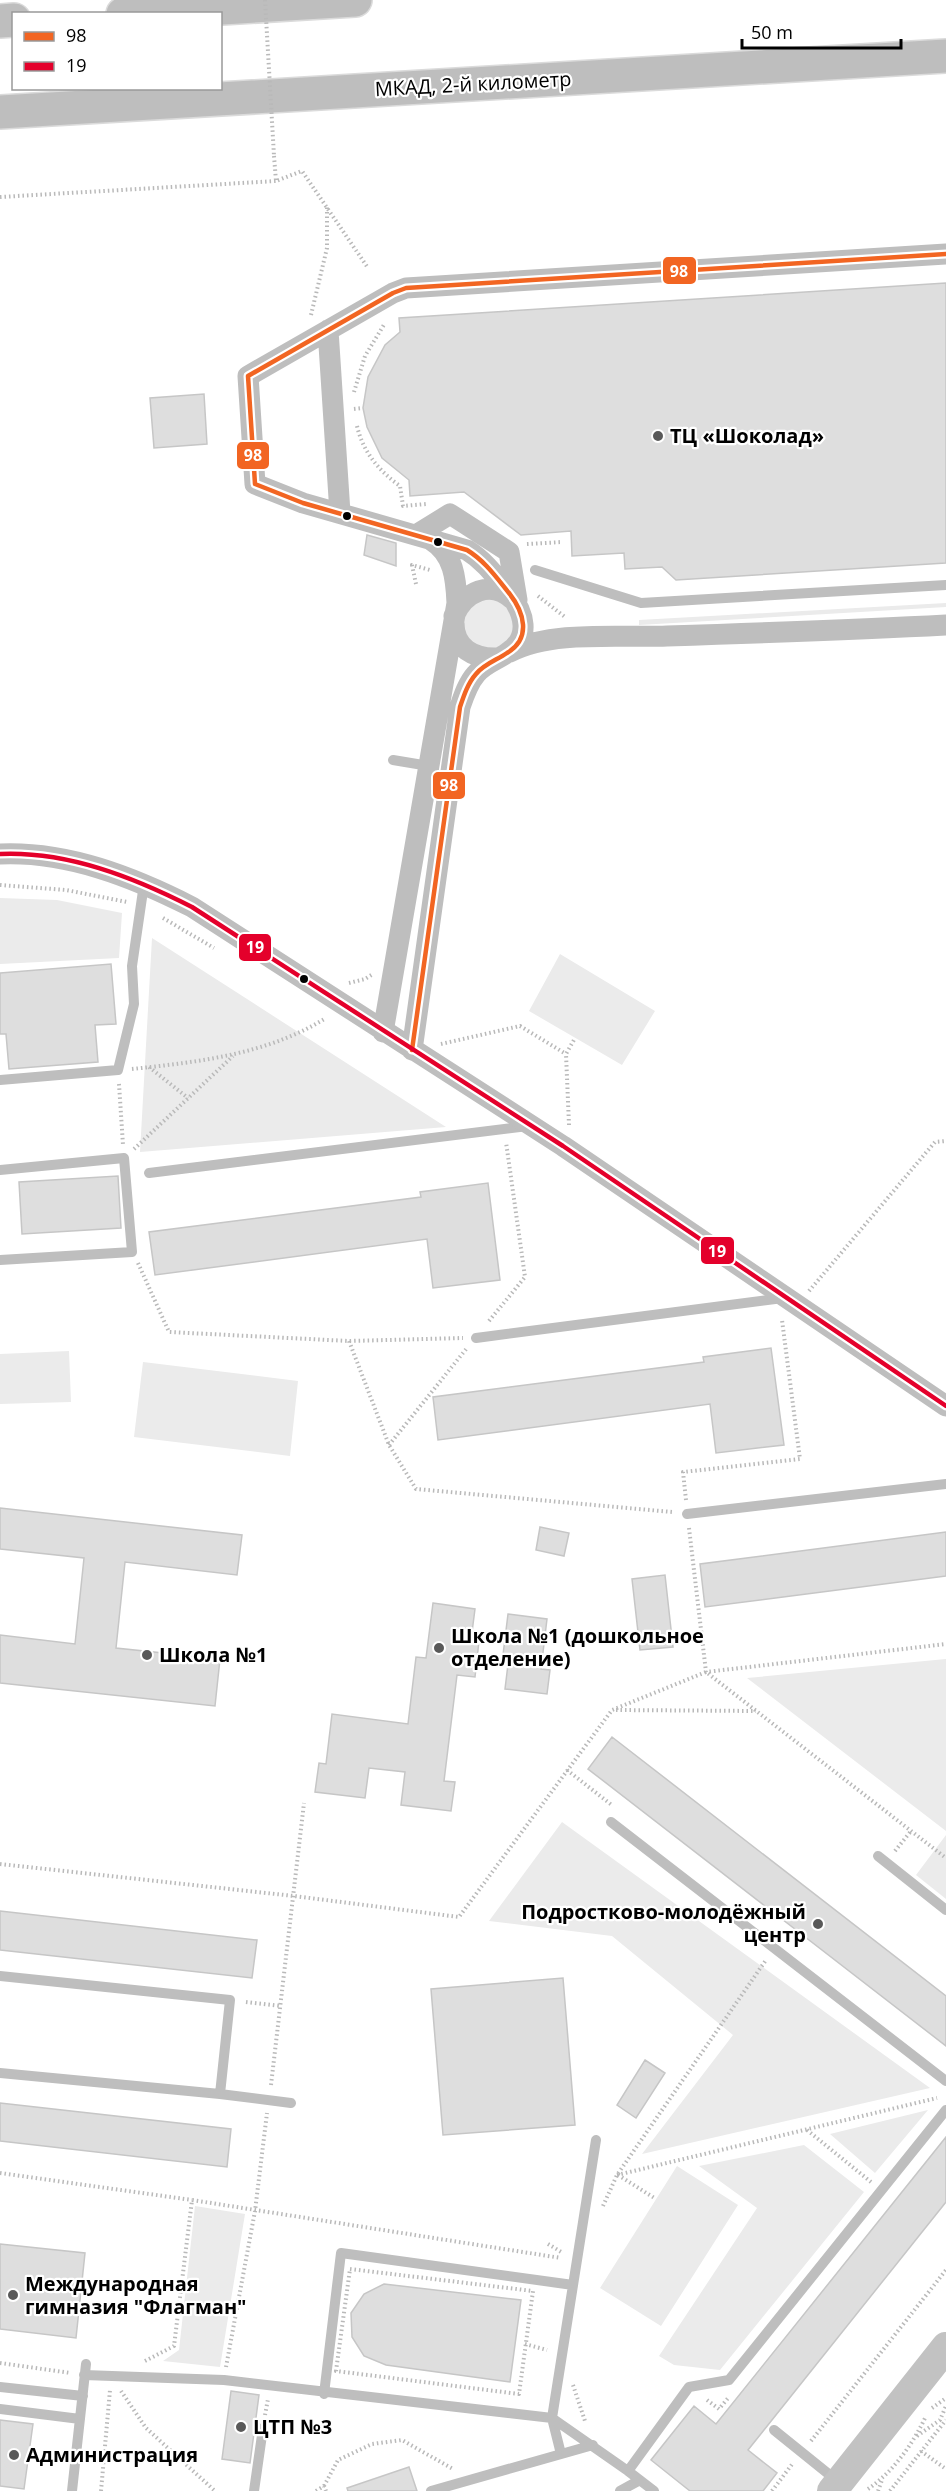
<svg xmlns="http://www.w3.org/2000/svg" width="946" height="2491" font-family="'Open Sans',sans-serif">
	<rect width="100%" height="100%" fill="#fff"/>
	<!-- green -->
	<path fill="#ebebeb" d="M464 624a25 25 0 1 1 50 0a25 25 0 1 1-50 0Z
		M946,603V607L639,625V620Z
		M0,898L57,900L122,913L119,958L0,964Z
		M152,938L446,1127L140,1152Z
		M560,954L655,1011L622,1065L529,1011Z
		M69,1351L71,1402L0,1404V1354Z
		M143,1362L298,1381L290,1456L134,1437Z
		M946,1659V1831L747,1678Z
		M562,1822L930,2088L642,2154L733,2035L612,1936L489,1921Z
		M946,1835V1899L916,1875Z
		M928,2110L875,2173L830,2134Z
		M804,2145L864,2192L720,2370L674,2365L659,2356L757,2208L699,2166Z
		M677,2166L738,2205L661,2326L600,2288Z
		M195,2206L245,2214L220,2367L163,2361L179,2350Z"/>
	<!-- building -->
	<path fill="#dedede" stroke="#c6c6c6" stroke-width="1.5" d="M946,283V563L676,580L662,567L625,569L624,553L572,556L571,531L521,535L464,492L410,496L409,480L382,458L367,427L363,408L368,377L385,345L400,332L399,318Z
		M204,394L207,444L154,448L150,398Z
		M367,535L396,543V566L364,555Z
		M111,964L116,1024L95,1025L98,1062L9,1069L6,1034H0V973Z
		M118,1176L121,1228L22,1234L19,1182Z
		M488,1183L500,1280L433,1288L427,1239L155,1275L149,1232L421,1197L420,1192Z
		M771,1348L784,1445L716,1453L710,1404L438,1440L433,1397L704,1362L703,1357Z
		M0,1508L242,1535L237,1575L125,1562L116,1648L220,1659L215,1706L0,1683V1635L75,1644L84,1558L0,1549Z
		M540,1527L569,1533L564,1556L536,1550Z
		M946,1532V1576L705,1607L700,1564Z
		M665,1575L673,1647L640,1650L632,1579Z
		M433,1603L475,1609L471,1640L479,1641L475,1677L457,1675L444,1781L455,1782L451,1811L401,1805L405,1772L369,1768L365,1798L315,1792L319,1763L326,1764L332,1714L408,1724L416,1657L426,1658Z
		M508,1614L547,1619L541,1669L550,1670L547,1694L505,1689L509,1656L503,1655Z
		M612,1737L946,1996V2046L588,1769Z
		M0,1911L257,1940L252,1978L0,1950Z
		M563,1978L575,2125L443,2135L431,1989Z
		M645,2060L665,2073L636,2118L617,2105Z
		M0,2103L231,2129L227,2167L0,2141Z
		M946,2137V2202L748,2450L777,2473L763,2491H690L651,2460L694,2406L716,2424Z
		M0,2244L85,2253L76,2338L0,2329Z
		M384,2284L521,2300L510,2382L386,2365L364,2356L352,2337L351,2313L364,2294Z
		M231,2391L259,2395L250,2463L222,2459Z
		M0,2420L33,2424L24,2489L0,2486Z
		M409,2467L417,2491H348L347,2488Z"/>
	<g fill="none" stroke-linecap="round" stroke-linejoin="round">
		<!-- highway casing -->
		<g stroke="#dbdbdb" stroke-width="36">
			<path id="highway" d="M123,14L355,0
				M0,21L14,20
				M0,112L946,56"/>
		</g>
		<!-- path -->
		<path stroke="#b9b9b9" stroke-width="4" stroke-dasharray="1.5 3" stroke-linecap="butt" d="M274,156L276,181L302,171L368,268
			M0,197L276,181
			M311,315L327,248V207
			M354,392L365,356L385,323
			M354,409L363,408
			M357,426C363,452 379,471 400,486L403,506L426,504
			M527,544L562,542
			M416,584L412,565L430,570
			M538,596L565,617
			M0,885L66,890L127,902
			M163,918L214,948
			M349,983L365,979L373,974
			M441,1044L520,1026L566,1054
			M149,1067L188,1098
			M132,1069C199,1062 268,1054 326,1018
			M119,1084L123,1145
			M569,1125L566,1054L575,1038
			M134,1149L233,1056
			M138,1263L169,1332L349,1341L463,1338
			M809,1291L935,1142L946,1141
			M489,1321L525,1277L506,1142
			M349,1341L389,1445L416,1489L672,1512
			M389,1445L467,1348
			M686,1500L683,1472L800,1459L782,1320
			M689,1528L706,1672L946,1644
			M616,1710L756,1711
			M567,1770L613,1806
			M895,1851L911,1831
			M0,1864L294,1896L459,1917L612,1710L706,1672L946,1858
			M246,2002L281,2006
			M271,2085L304,1803
			M807,2130L871,2182
			M0,2173L192,2200
			M617,2175L937,2098
			M618,2175L656,2199
			M603,2206L617,2175L766,1960
			M548,2244L563,2253
			M350,2269L533,2291L519,2394L336,2371Z
			M525,2344L547,2350
			M145,2361L174,2346L192,2200L561,2258
			M0,2363L71,2373
			M226,2367L255,2211L267,2113
			M573,2385L585,2421
			M121,2391L146,2428L215,2491
			M707,2400L719,2409L729,2397
			M932,2408L946,2398
			M265,2415L268,2399
			M917,2436L940,2420L946,2406
			M811,2441L946,2270
			M921,2451L946,2469
			M324,2486L338,2460L372,2444L402,2440L453,2469
			M868,2489C893,2472 913,2444 926,2416
			M101,2491L110,2390
			M316,2491L324,2486L326,2491
			M772,2491L793,2463
			M878,2491L882,2480
			M890,2491L946,2420"/>
		<!-- lane -->
		<path stroke="#bebebe" stroke-width="10" d="M535,570L641,603L946,585
			M393,760L429,766
			M0,1080L118,1070L134,1004L132,966L144,884
			M0,1170L124,1158L132,1252L0,1260
			M149,1173L528,1126
			M476,1338L783,1298
			M687,1514L946,1484
			M611,1822L946,2081
			M878,1856L946,1910
			M0,1976L230,2000L220,2094L0,2073
			M220,2094L291,2103
			M84,2375L224,2380L552,2418L628,2471
			M0,2387L83,2396
			M324,2394L341,2253L573,2285
			M0,2409L80,2419
			M774,2430L836,2480
			M561,2454L552,2418L596,2140
			M72,2491L86,2364
			M254,2491L263,2428
			M431,2491L593,2445
			M620,2491L640,2480
			M654,2491L628,2471L689,2387L729,2380L946,2110"/>
		<!-- street -->
		<path stroke="#bebebe" stroke-width="21" d="M328,330L340,513
			M416,535L450,514L509,552L517,600
			M454,616C464,592 491,579 512,599
			M454,623C454,648 474,659 497,658
			M510,652C552,630 620,638 667,636C760,633 853,630 946,625
			M0,854C67,851 133,877 192,907L563,1146L946,1406
			M383,1032L457,603C456,579 454,554 431,540
			M412,1050L460,707C464,695 468,683 476,674C484,664 497,660 507,653C532,638 524,612 509,593C496,577 485,561 467,550L303,503L255,484L248,376L393,293L406,288L946,254"/>
		<!-- secondary -->
		<path stroke="#c2c2c2" stroke-width="30" d="M832,2491L946,2347"/>
		<!-- highway -->
		<use href="#highway" stroke="#bebebe" stroke-width="33"/>
		<!-- path-bridge -->
		<path stroke="#b9b9b9" stroke-width="4" stroke-dasharray="1.5 3" stroke-linecap="butt" d="M265,0L274,156"/>
		<!-- bus-1 casing -->
		<g stroke="#fff" stroke-width="9">
			<path id="bus-1" d="M412,1050L460,707C464,695 468,683 476,674C484,664 497,660 507,653C532,638 524,612 509,593C496,577 485,561 467,550L303,503L255,484L248,376L393,293L406,288L946,254"/>
		</g>
		<!-- bus-2 casing -->
		<g stroke="#fff" stroke-width="9">
			<path id="bus-2" d="M0,854C67,851 133,877 192,907L563,1146L946,1406"/>
		</g>
		<!-- bus-1 -->
		<use href="#bus-1" stroke="#f26522" stroke-width="4.5"/>
		<!-- bus-2 -->
		<use href="#bus-2" stroke="#e4002b" stroke-width="4.5"/>
	</g>
	<!-- markers -->
	<g fill="#595959" stroke="#fff" stroke-width="2">
		<circle cx="658" cy="436" r="6"/>
		<circle cx="439" cy="1648" r="6"/>
		<circle cx="147" cy="1655" r="6"/>
		<circle cx="818" cy="1924" r="6"/>
		<circle cx="13" cy="2295" r="6"/>
		<circle cx="241" cy="2427" r="6"/>
		<circle cx="14" cy="2455" r="6"/>
	</g>
	<g fill="#000" stroke="#fff" stroke-width="2">
		<circle cx="347" cy="516" r="5"/>
		<circle cx="438" cy="542" r="5"/>
		<circle cx="304" cy="979" r="5"/>
	</g>
	<g text-anchor="middle" stroke-width="4.5" stroke-linejoin="round" paint-order="stroke">
		<!-- street labels -->
		<g font-size="20" fill="#000" stroke="#fff">
			<text transform="translate(473 84) rotate(-3)" y="7">МКАД, 2-й километр</text>
		</g>
		<!-- poi labels -->
		<g font-size="20" font-weight="bold" fill="#000" stroke="#fff" text-anchor="start">
			<text x="670" y="443">ТЦ «Шоколад»</text>
			<text x="451" y="1643">Школа №1 (дошкольное<tspan x="451" dy="23">отделение)</tspan></text>
			<text x="159" y="1662">Школа №1</text>
			<text x="806" y="1919" text-anchor="end">Подростково-молодёжный<tspan x="806" dy="23">центр</tspan></text>
			<text x="25" y="2291">Международная<tspan x="25" dy="23">гимназия "Флагман"</tspan></text>
			<text x="253" y="2434">ЦТП №3</text>
			<text x="26" y="2462">Администрация</text>
		</g>
	</g>
	<g stroke="#fff" stroke-width="2">
		<rect x="662" y="256" width="35" height="29" rx="6" fill="#f26522"/>
		<rect x="236" y="441" width="34" height="29" rx="6" fill="#f26522"/>
		<rect x="432" y="771" width="34" height="29" rx="6" fill="#f26522"/>
		<rect x="238" y="933" width="34" height="29" rx="6" fill="#e4002b"/>
		<rect x="700" y="1236" width="35" height="29" rx="6" fill="#e4002b"/>
	</g>
	<g font-size="16" text-anchor="middle" font-weight="bold" fill="#fff">
		<text x="679" y="277">98</text>
		<text x="253" y="461">98</text>
		<text x="449" y="791">98</text>
		<text x="255" y="953">19</text>
		<text x="717" y="1257">19</text>
	</g>
	<!-- legend -->
	<rect x="12" y="12" width="210" height="78" fill="#ffffff" stroke="#999999" stroke-width="1.5"/>
	<rect x="24" y="32" width="30" height="9" fill="#f26522" stroke="#999999" stroke-width="1.5"/>
	<text x="66" y="42" font-size="18" fill="#000000">98</text>
	<rect x="24" y="62" width="30" height="9" fill="#e4002b" stroke="#999999" stroke-width="1.5"/>
	<text x="66" y="72" font-size="18" fill="#000000">19</text>
	<!-- scale -->
	<path d="M742 39v9h159v-9" fill="none" stroke="#000000" stroke-width="3"/>
	<text x="751" y="39" font-size="18" fill="#000000" stroke="#ffffff" stroke-width="4.5" paint-order="stroke">50 m</text>
</svg>
